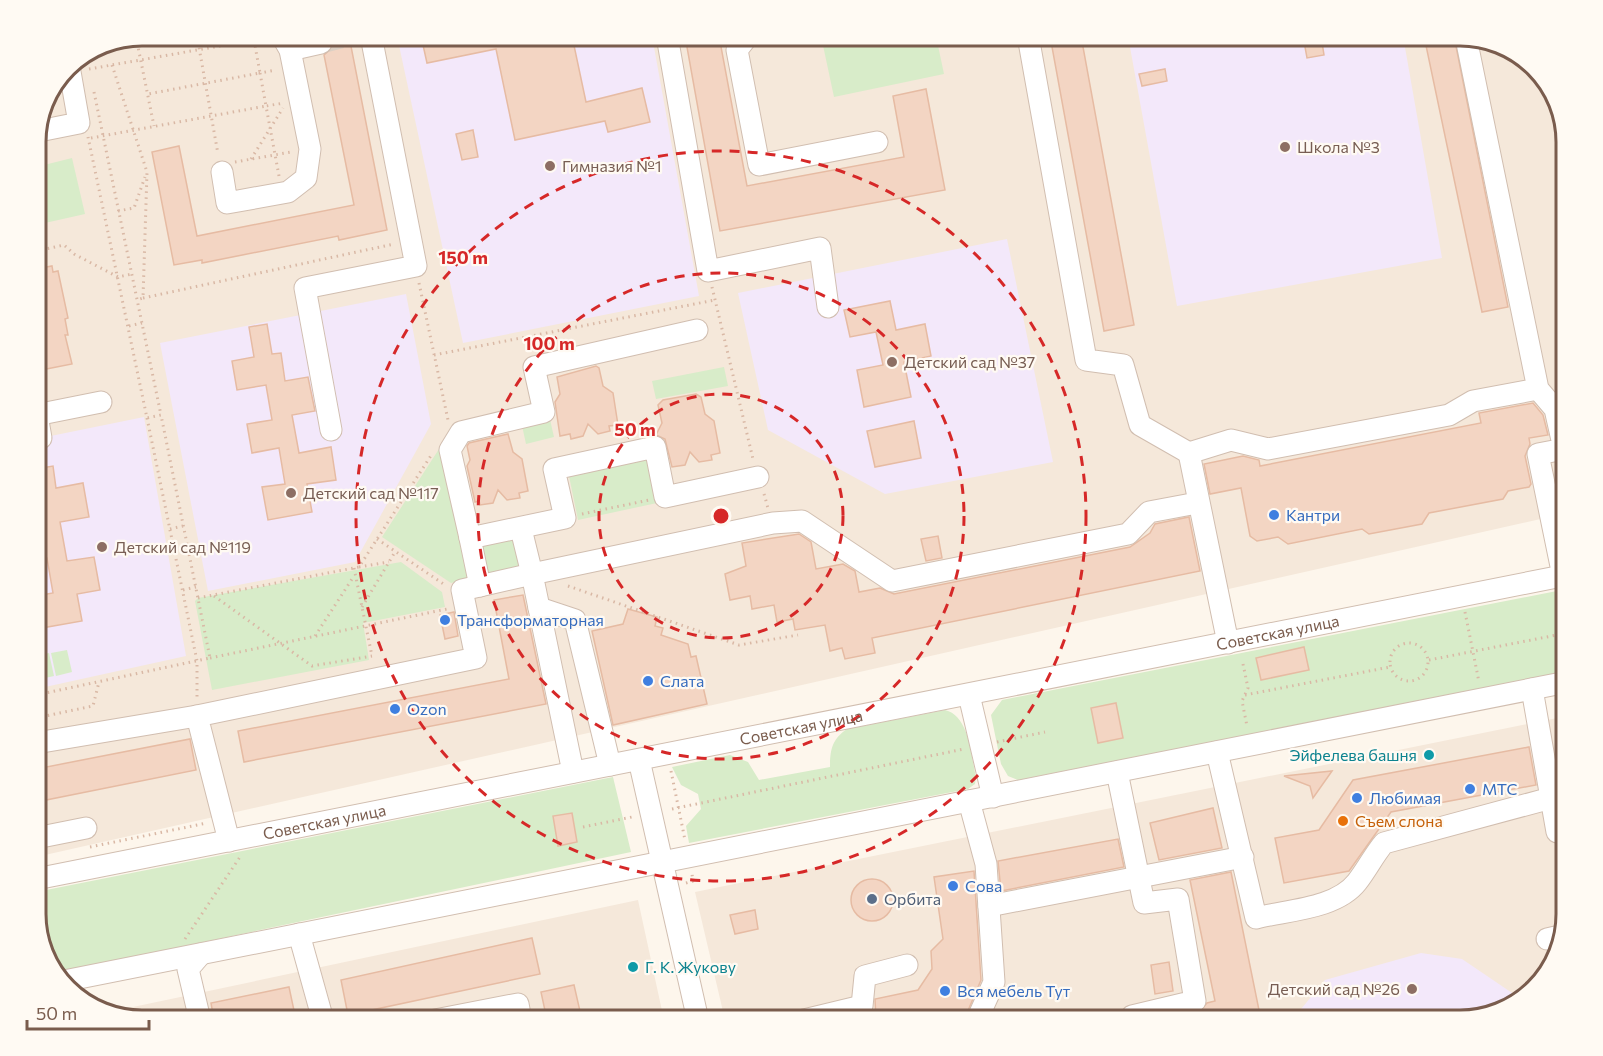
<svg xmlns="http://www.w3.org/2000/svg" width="1603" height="1056" font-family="Commissioner,sans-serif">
	<rect width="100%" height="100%" fill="#fdf6ec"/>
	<!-- residential -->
	<path fill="#f5e8da" d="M143,36H1460L1519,54L1553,90L1567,142V513L36,857V136L68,67L102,44Z
		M1567,716V914L1549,972L1513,1006L1461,1020H725L695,892Z
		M638,900L664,1020H143L114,1011Z"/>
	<!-- education -->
	<path fill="#f3e8fa" d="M397,36H652L699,296L463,343Z
		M1128,36H1403L1442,258L1177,306Z
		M1007,239L1053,462L885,494L768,430L738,293Z
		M406,294L431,424L355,562L208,591L160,343Z
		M144,417L186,656L36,689V439Z
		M1421,953L1462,959L1521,999L1513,1006L1461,1020H1292L1325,980Z"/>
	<!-- green -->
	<path fill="#d8ecc9" d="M821,36H936L944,74L834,97Z
		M72,158L85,214L36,225V167Z
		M724,367L728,386L656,399L652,381Z
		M549,415L554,437L526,444L521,421Z
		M439,449L453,471L468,579L451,583L382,537Z
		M648,459L657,503L578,520L569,476Z
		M525,532L532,565L484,576L477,543Z
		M401,562L442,592L445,607L363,623L369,660L212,690L195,601L198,598Z
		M1567,589V673L1018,780L1008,776L1001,764L991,715L1002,700Z
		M67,650L72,672L56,676L51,653Z
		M49,653L54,676L36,680V656Z
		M945,710C970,716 971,757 976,777L975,784L968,789L689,843L686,826L701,809L698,794L681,785L672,767L730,755L748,762L759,780L830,767C830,750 832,739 847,729Z
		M613,777L631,852L56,973C38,954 36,917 36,892Z"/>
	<!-- building -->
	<path fill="#f3d5c3" stroke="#e6bba3" stroke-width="1.5" d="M331,36H349L387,230L339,240L338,236L202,263V260L174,265L152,152L179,146L197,236L354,205L324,55L333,47Z
		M421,36H572L586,102L642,88L650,122L608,132L605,121L515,140L496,49L427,63Z
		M685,36H719L747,186L904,157L893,96L926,89L945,190L720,231Z
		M1050,36H1081L1134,325L1104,331Z
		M1303,36H1321L1324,55L1307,58Z
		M1424,36H1454L1508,307L1482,312Z
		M1165,69L1167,81L1142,86L1139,74Z
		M473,130L478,157L462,160L456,134Z
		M52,266L53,272L58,271L68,318L65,319L68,335H65L72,364L36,371V338L39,337L36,323V269Z
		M890,301L896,330L925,324L931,356L904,362L911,397L864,407L857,370L883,365L876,332L850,337L844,310Z
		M267,324L272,354L281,353L285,381L308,377L315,411L292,415L299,453L331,447L336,480L307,484L312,512L268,520L262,487L285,484L279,448L252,453L247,424L272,420L266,385L237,390L232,361L254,357L249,327Z
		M596,366L599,368L603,386L613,393L618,425L609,426L610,431L598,434L588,424L583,436L571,439L570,434L560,436L555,402L560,394L557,377Z
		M696,394L701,397L705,414L714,421L720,453L711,455L712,460L699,462L690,452L685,465L672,467L665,439L656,435L662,423L658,405L663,400Z
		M1533,403L1543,415L1548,435L1529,438L1530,444L1525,456L1531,484L1529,487L1508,491L1503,499L1429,513L1422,524L1369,534L1362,529L1288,544L1278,537L1257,541L1250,536L1241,488L1210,494L1204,464L1243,456L1259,460L1260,466L1481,423L1479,413Z
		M914,421L921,458L875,467L867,431Z
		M508,434L513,452L522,459L528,491L519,493L520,498L507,500L498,490L493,503L480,505L479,501L475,502L467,466L470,460L467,446L469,443Z
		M53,466L56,488L83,483L89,517L60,522L67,561L94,557L100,590L77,594L82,621L36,629V596L53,593L47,558L36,560V530L42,529L36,495V469Z
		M1189,517L1200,571L872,638L875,653L845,659L842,648L830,651L825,625L795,630L793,619L777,622L774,605L752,609L750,596L730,600L725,574L746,566L742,543L799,534L811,542L816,569L843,564L855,571L859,592L880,588L894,594L1130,547L1150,533L1155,524Z
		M938,536L942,558L926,561L921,539Z
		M523,595L546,704L244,762L238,731L509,679L494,600Z
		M628,609L657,617L655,626L663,628L661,635L688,644L691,657L696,656L707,704L613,725L592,631L623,624Z
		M454,612L458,636L445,639L440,615Z
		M1304,647L1309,670L1261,680L1256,658Z
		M1116,703L1123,738L1098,743L1091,708Z
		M190,739L196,770L36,802V769Z
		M1529,747L1536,785L1391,812L1349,871L1284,883L1275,838L1319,830L1353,780Z
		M1332,771L1313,798L1310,786L1284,776Z
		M1213,808L1222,848L1159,860L1150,823Z
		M572,813L577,842L558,846L553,816Z
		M1118,839L1124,867L1001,891L998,861Z
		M974,871L981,980L964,1020H876L875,999L918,990L932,969L931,951L943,939L934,877Z
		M1231,872L1261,1020H1183V1017L1198,1013L1207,1003L1215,1001L1190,880Z
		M851 900a21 21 0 1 1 42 0a21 21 0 1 1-42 0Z
		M755,910L758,929L735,934L730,915Z
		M532,938L540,974L348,1015L341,980Z
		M1169,962L1173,991L1155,994L1151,965Z
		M574,985L582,1020H547L541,992Z
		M289,987L296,1020H214L211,1003Z"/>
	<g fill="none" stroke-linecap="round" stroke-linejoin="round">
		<!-- minor-tunnel -->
		<path stroke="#dcd0c4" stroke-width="21" stroke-dasharray="21 10" stroke-linecap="butt" d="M321,43L349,36"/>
		<!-- minor casing -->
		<g stroke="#d1beb0" stroke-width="23">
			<g id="minor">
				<path d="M667,36L708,271L820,248L828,307"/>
				<path d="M748,36L737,50L759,165L877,142"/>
				<path d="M1028,36L1086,360L1123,365L1140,425L1189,453"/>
				<path d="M1466,38L1538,389L1555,409L1564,449L1538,454L1563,576"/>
				<path d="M290,50L321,43"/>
				<path d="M39,131L79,123L69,66"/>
				<path d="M222,172L227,203L288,192L306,178L310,149L290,50L282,36"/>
				<path d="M36,415L101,402"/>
				<path d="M37,415L41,438"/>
				<path d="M331,430L305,288L416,266L371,36"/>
				<path d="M470,538L450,450L461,432L544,412L534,367L697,330"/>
				<path d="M480,586L470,538L565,518L554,469L655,447L665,497L758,477"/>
				<path d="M539,608L575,620L610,765"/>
				<path d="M1228,643L1189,453L1231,440L1268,449L1449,415L1473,401L1538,389"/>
				<path d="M969,695L993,797"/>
				<path d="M36,743L197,716"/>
				<path d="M1217,752L1256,918C1287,910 1336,909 1357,882C1367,869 1374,855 1384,843L1551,798L1532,689"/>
				<path d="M639,760L698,1020"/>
				<path d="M573,772L532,574L773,523L802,521L892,581L1128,534L1149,512L1197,503"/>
				<path d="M1117,772L1144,903L1178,899L1195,1001L1132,1016"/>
				<path d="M1551,798L1557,832L1567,831"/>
				<path d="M969,801L986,864L994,982L977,1020"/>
				<path d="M36,838L86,828"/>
				<path d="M229,841L197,716L476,658L462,590L532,574L521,529"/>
				<path id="s1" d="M36,879L1567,575"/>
				<path d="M989,906L1243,857"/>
				<path d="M299,934L323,1020"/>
				<path d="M1547,939L1560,936"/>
				<path d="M64,981L1567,682"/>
				<path d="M200,1020L188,969L201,954"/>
				<path d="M435,1020L518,1004L521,1020"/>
				<path d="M804,1020L862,1006L865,976L907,965"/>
			</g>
		</g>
		<!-- path -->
		<path stroke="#d9b8a5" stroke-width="3" stroke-dasharray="1.5 4.5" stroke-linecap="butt" d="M197,36L218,154
			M136,37L154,126
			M112,65L147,172L143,298L137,300
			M89,69L254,40L260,73L148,94
			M94,92L161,415
			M91,138L266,106L260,73L276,70
			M251,159L283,108
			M235,162L291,152
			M279,176L266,106L284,103
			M118,211L134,208L145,177
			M36,251L64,245L74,254L118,277L132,274
			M419,283L448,420
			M712,287L753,459
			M143,298L394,244
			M129,326L142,323
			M434,355L715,300
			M147,418L197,661V699
			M764,494L768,508
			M582,514L649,500
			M170,529L183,526
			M377,539L445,585
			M359,567L389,562
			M354,568L372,656
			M568,586L739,645L798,635
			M183,590L196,587
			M214,596L312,666L372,656
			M198,598L359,567L432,454
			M362,607L395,552
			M1465,612L1479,682
			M315,636L354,576
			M1390 662a19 19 0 1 1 38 0a19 19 0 1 1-38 0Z
			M210,658L447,609
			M1429,660L1567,633
			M1243,664L1248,688L1242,701L1247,726
			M36,695L210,658L161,415L147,418L88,137
			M1245,695L1390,667
			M36,713L46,693
			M36,718L93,706L99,682
			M997,742L1045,732
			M671,771L685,840
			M672,809L964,749
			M583,827L632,817
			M90,847L207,823
			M686,883L693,881L692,874
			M185,939L240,857"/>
		<!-- minor -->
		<use href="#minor" stroke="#fff" stroke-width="21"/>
	</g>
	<!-- distance rings -->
	<g fill="none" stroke="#d62828" stroke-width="3" stroke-dasharray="10 8">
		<circle cx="721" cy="516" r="122"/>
		<circle cx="721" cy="516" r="243"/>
		<circle cx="721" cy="516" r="365"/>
	</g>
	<!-- markers -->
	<g fill="#8d6e63" stroke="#fffaf3" stroke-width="2">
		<circle cx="1285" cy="147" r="6"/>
		<circle cx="550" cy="166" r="6"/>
		<circle cx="892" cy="362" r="6"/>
		<circle cx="291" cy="493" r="6"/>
		<circle cx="102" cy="547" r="6"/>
		<circle cx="1412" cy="989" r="6"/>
	</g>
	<g fill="#3f7fe0" stroke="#fffaf3" stroke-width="2">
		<circle cx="1274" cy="515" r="6"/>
		<circle cx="445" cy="620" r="6"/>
		<circle cx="648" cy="681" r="6"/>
		<circle cx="395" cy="709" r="6"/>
		<circle cx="1470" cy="789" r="6"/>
		<circle cx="1357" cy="798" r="6"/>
		<circle cx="953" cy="886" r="6"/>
		<circle cx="945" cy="991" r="6"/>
	</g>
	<g fill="#0f9aa8" stroke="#fffaf3" stroke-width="2">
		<circle cx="1429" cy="755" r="6"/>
		<circle cx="633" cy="967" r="6"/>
	</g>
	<circle fill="#e8710a" stroke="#fffaf3" stroke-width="2" cx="1343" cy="821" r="6"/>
	<circle fill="#5c6f8a" stroke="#fffaf3" stroke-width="2" cx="872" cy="899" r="6"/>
	<g text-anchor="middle" stroke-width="4.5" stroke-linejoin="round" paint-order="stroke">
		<!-- education labels -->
		<g font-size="16" fill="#785e54" stroke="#fffaf3" text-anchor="start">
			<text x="1297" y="153">Школа №3</text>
			<text x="562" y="172">Гимназия №1</text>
			<text x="904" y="368">Детский сад №37</text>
			<text x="303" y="499">Детский сад №117</text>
			<text x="114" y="553">Детский сад №119</text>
			<text x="1400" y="995" text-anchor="end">Детский сад №26</text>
		</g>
		<!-- shop labels -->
		<g font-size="16" fill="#366cbe" stroke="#fffaf3" text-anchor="start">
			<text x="1286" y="521">Кантри</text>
			<text x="457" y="626">Трансформаторная</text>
			<text x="660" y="687">Слата</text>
			<text x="407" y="715">Ozon</text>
			<text x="1482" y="795">МТС</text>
			<text x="1369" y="804">Любимая</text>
			<text x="965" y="892">Сова</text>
			<text x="957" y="997">Вся мебель Тут</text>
		</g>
		<!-- street labels -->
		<g font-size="16" fill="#7a5c4d" stroke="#fffaf3">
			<text dy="6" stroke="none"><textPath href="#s1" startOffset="1266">Советская улица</textPath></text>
			<text dy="6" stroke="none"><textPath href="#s1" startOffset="780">Советская улица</textPath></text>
			<text dy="6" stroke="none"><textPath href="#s1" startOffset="294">Советская улица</textPath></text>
		</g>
		<!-- culture labels -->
		<g font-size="16" fill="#0d838f" stroke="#fffaf3" text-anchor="end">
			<text x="1417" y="761">Эйфелева башня</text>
			<text x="645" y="973" text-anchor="start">Г. К. Жукову</text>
		</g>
		<!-- food labels -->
		<g font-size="16" fill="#c56008" stroke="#fffaf3" text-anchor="start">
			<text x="1355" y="827">Съем слона</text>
		</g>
		<!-- service labels -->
		<g font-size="16" fill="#4e5e75" stroke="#fffaf3" text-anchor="start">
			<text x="884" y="905">Орбита</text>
		</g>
	</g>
	<!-- crop -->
	<path d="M0 0H1603V1056H0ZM142 46H1460A96 96 0 0 1 1556 142V914A96 96 0 0 1 1460 1010H142A96 96 0 0 1 46 914V142A96 96 0 0 1 142 46Z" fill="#fffaf3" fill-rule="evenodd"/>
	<path fill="none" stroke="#7a5c4d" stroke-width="3" d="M142 46H1460A96 96 0 0 1 1556 142V914A96 96 0 0 1 1460 1010H142A96 96 0 0 1 46 914V142A96 96 0 0 1 142 46Z"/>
	<circle cx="721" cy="516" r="9" fill="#d62828" stroke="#fffaf3" stroke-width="3"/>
	<g font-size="18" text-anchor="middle" font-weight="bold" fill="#d62828" stroke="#fffaf3" stroke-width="4.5" stroke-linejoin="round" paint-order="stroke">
		<text x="463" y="264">150 m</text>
		<text x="549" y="350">100 m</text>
		<text x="635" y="436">50 m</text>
	</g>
	<!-- scale -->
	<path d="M27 1020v9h122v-9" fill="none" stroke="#7a5c4d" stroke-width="3"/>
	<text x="36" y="1020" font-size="18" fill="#7a5c4d" stroke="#fffaf3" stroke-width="4.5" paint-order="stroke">50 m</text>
</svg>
